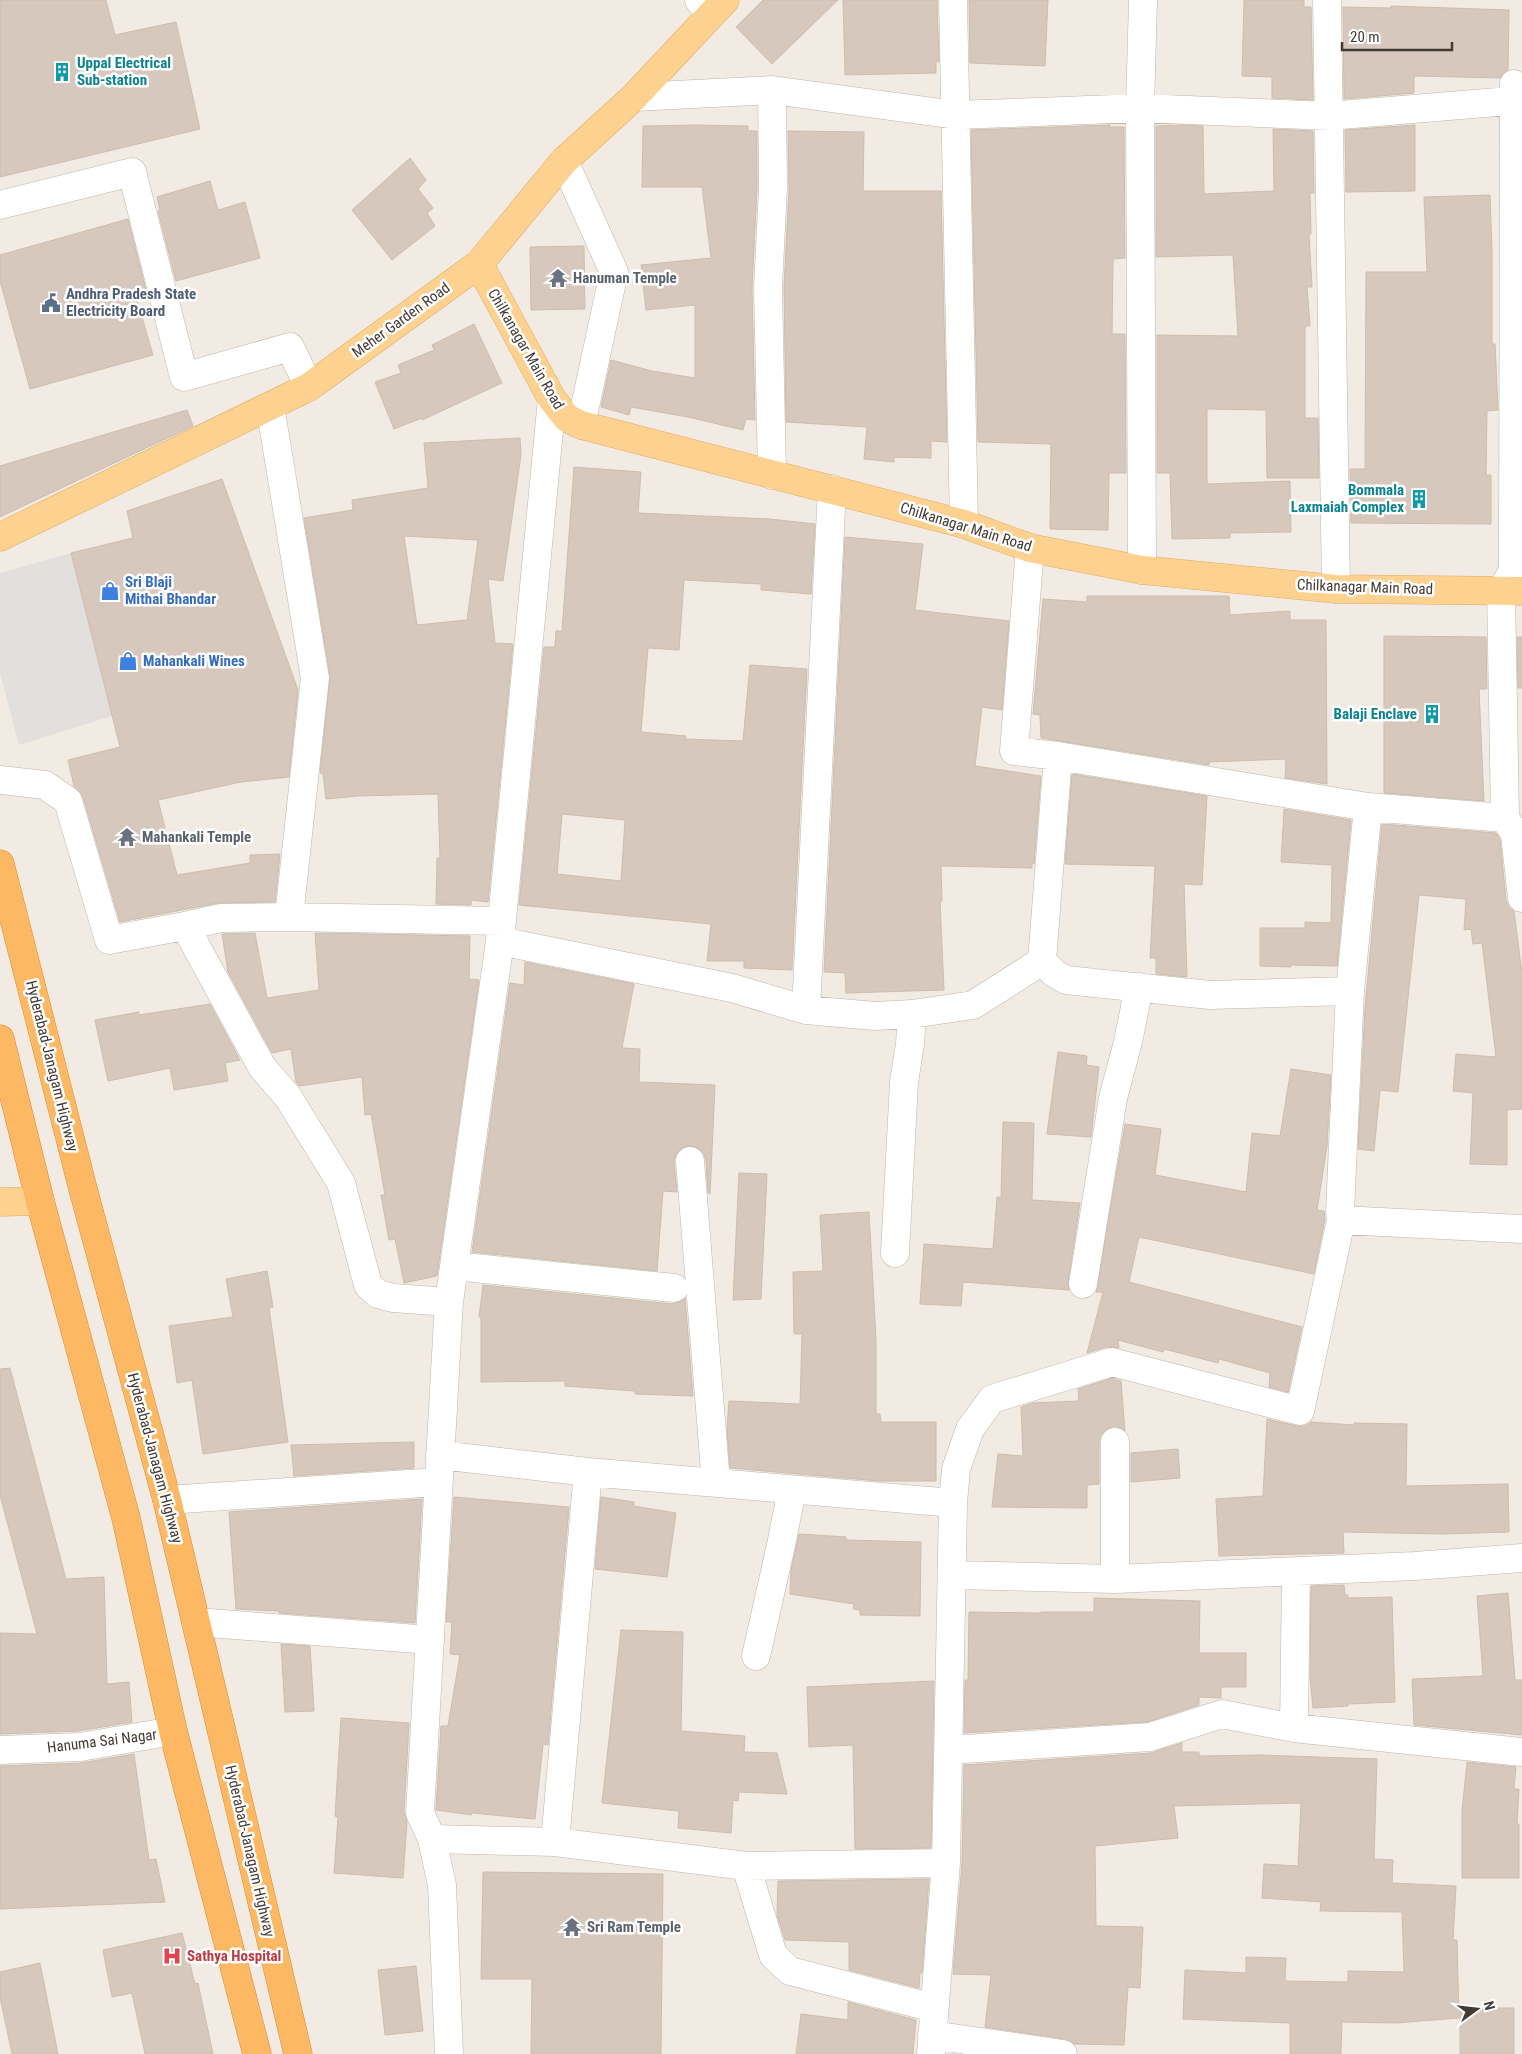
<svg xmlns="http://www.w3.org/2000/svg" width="1522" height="2054" font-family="'Roboto Condensed',sans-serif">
	<rect width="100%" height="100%" fill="#f1ebe3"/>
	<!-- parking -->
	<path fill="#e2dfdc" d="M71,553L112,716L19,745L0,673V573Z"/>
	<!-- building -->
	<path fill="#d6c8bc" stroke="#cdbdac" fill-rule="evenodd" d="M0,0H106L115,35L176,22L200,129L0,177Z
		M763,0H838L772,64L736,27Z
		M843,0H937L939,62L936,61V73L845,75Z
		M969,0H1048L1045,66L970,63Z
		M1244,0H1304V7H1311L1313,100L1272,98V77L1242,76Z
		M1391,6L1509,10L1508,70L1500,78L1414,76V93L1344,99L1343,7L1391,8Z
		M696,125L748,126V131H757V188L752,287L755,420L746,419L743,430L688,417L631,407L629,415L601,407L611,360L652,371L695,378V305L646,310L641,265L711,258L702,187H642L643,126Z
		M1110,125V127H1124L1125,258L1113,259L1112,334H1125L1126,473H1109L1108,530L1050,529L1051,444L978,442L971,130Z
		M1183,125L1203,126L1204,194L1274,191L1273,129L1313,131L1314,193H1310L1311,234H1309L1312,287H1307L1310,326H1305V418H1318L1319,478H1267L1266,410L1207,409V484L1290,481L1291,532L1230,533V538L1172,539L1170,473H1157V335L1238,336L1233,255L1156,257V126Z
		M1415,125V191L1346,192L1345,130Z
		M788,131L864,132L863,191H941L947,442L931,441V458L894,457V462L864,459L867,427L786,422L784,287L789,189Z
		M410,158L426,180L418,189L433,208L427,213L435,226L392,260L352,210Z
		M210,181L218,210L245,202L260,258L176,281L158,211L160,210L157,197Z
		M1490,195L1492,250V344H1495L1498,408V410L1487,411L1486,475H1491V524L1351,523L1350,469H1365L1366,272H1427L1424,197Z
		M128,219L146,290L135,293L153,355L30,389L0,281V255Z
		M584,246L585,309L531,310L530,247Z
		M474,324L502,383L422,420V418L394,429L375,382L401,373L398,365L434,350L432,345Z
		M187,410L193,426L0,517V466Z
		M520,438L521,455L503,581L488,579L495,643L513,644L488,902L471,900V905L436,904L437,858H440L438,794L358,796L326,799L323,773H320L330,676L304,518L353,510L352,500L428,488L424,443ZM404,536L478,540L467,620L417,625Z
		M574,467L641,472L638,513L770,519L815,524L811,594L761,590V584L684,580L679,650L648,648L641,732L686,736L685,739L743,741L750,665L807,669L792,970L744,968V961H707L711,924L519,905L544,647H555L556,631H562ZM562,814L625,820L621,881L557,874Z
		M222,479L298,690L289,777L241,782L158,800L177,875L250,863V855L280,854L275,902L218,903L120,922L83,797L74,786L68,760L120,747L71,553L133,538L127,511Z
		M845,537L923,544L915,610L1009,621L1002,710L982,707L975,766L1041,776L1034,864L1032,863V868L941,866L942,901H940L944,990L846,993L845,973L824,972Z
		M1087,596H1229L1230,615L1290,611V620H1326L1327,784L1285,778L1286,759L1209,762V765L1041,738L1040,715L1033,714L1043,599L1087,602Z
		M1384,636L1486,637L1487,689H1479L1484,801L1384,793Z
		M1517,637H1522V688H1518Z
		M1072,774L1207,796L1202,885L1184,884L1187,977L1156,974V958H1150L1155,866L1065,864Z
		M1284,809L1351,820L1337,966L1291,965V967L1260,966V928H1305V922L1331,923L1332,865L1281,862Z
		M1382,824L1496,833L1500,839L1506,900L1509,907L1514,911L1522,973V1109L1507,1110V1165L1470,1164L1473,1093L1453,1091L1456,1054L1496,1057L1482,943L1473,944L1471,929L1464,930L1466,899L1419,895L1398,1092L1380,1090L1374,1151L1358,1149L1365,1008Z
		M255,933L267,998L319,990L315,933L470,936L469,979L479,980L437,1276L404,1283L395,1239L389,1240L381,1195H385L371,1114L365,1115L362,1077L299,1086L296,1082L291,1049L272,1053L228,972L222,934Z
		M525,962L634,984L622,1048L640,1049L639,1082L715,1085L710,1194L708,1193L706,1160L703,1153L696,1147L688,1146L682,1148L676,1154L674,1162L677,1192L663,1191L657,1271L472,1252L510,983L524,985Z
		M210,1004L240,1060L225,1063L228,1081L174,1090L170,1068L108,1081L95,1020L139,1012V1015Z
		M1058,1052L1087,1056L1086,1065L1099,1067L1091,1137L1047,1134Z
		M1291,1069L1331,1075L1327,1146L1317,1210L1324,1211L1325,1219L1314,1274L1139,1237L1129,1282L1302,1327L1288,1392L1269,1387L1270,1373L1219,1359L1218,1363L1164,1349L1163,1352L1118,1340L1119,1348L1107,1347L1087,1353L1103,1292H1096L1125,1124L1161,1129L1155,1175L1246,1192L1252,1133L1280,1136Z
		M1003,1122L1034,1123L1032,1200L1080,1203L1068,1282L1069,1290L963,1282L961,1306L920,1304L924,1244L993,1249L997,1197H1001Z
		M739,1173L767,1174L761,1299L733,1300Z
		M869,1212L876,1339V1414H880L881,1422H936V1481H879L730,1468L727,1430L729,1401L800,1404L802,1334H794L793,1272L823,1271L820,1215Z
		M267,1271L273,1307L269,1308L288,1442L203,1454L192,1380L177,1383L169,1326L233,1317L226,1279Z
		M483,1285L672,1304L680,1302L685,1298L693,1396L635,1394V1391L565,1386V1381L481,1382V1317H479Z
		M10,1368L66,1579L104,1577L107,1684L129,1682L132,1722L78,1731L0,1734V1633L37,1634L0,1495V1369Z
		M1112,1378L1121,1381L1125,1431L1115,1426L1107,1429L1101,1435L1099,1442V1484L1087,1485V1508L992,1507L998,1454L1023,1456L1021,1407L1032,1403L1079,1401L1078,1389Z
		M1267,1419L1297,1426H1305L1311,1422L1354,1425V1423L1407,1424L1406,1486L1508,1484L1509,1532L1442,1534L1343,1532L1344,1553L1219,1556L1216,1499L1263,1496Z
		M414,1442V1468L294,1476L291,1445Z
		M1178,1449L1180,1478L1131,1482V1453Z
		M454,1497L569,1507L548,1745L543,1744L535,1819L472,1813L471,1815L436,1810L441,1726H448L460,1655L450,1654L452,1622H446Z
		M601,1497L634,1502V1506L676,1513L667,1577L595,1569Z
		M422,1499L415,1623L279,1613V1611L236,1609L229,1512Z
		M799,1534L846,1537V1540L921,1542L920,1616L860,1615V1610L853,1609L854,1604L790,1594L791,1571Z
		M1344,1585L1345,1595H1348V1598L1392,1597L1395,1702L1348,1704V1706L1313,1708L1310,1676L1311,1586Z
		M1508,1593L1515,1680H1522V1735L1414,1725L1412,1679L1483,1676L1477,1596Z
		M1094,1598L1200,1601L1199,1653H1246V1687H1221V1698L1199,1697V1705L1147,1722L964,1733L965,1680H968L969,1612L1041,1613V1612H1094Z
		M621,1630L683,1632L681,1731L745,1736L744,1752L777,1753L787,1794L739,1792L738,1801L733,1800L731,1833L678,1828L679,1811L602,1803Z
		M281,1644L310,1646L314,1711L285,1712Z
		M934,1681L931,1848L855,1849L853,1745L809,1747L807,1687Z
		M341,1718L409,1723L404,1812L407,1822L403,1878L334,1873L338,1817L335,1816Z
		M1182,1743V1752H1199V1756L1261,1755L1377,1759L1374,1859L1393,1860L1392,1883L1456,1886L1453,1940H1457L1459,2018L1396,2023L1342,2022L1341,2054H1290V2023L1183,2019L1185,1970L1246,1973V1957L1286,1958L1285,1981L1348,1982V1971L1404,1972L1402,1912L1320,1911L1321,1902L1262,1898L1264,1864L1298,1866L1301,1803L1174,1806L1178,1838L1095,1846L1096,1926L1143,1927L1140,1988L1128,1987L1124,2045L1075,2044L1065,2039L985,2027L991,1975L953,1974L962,1863L964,1765L1151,1753Z
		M134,1754L149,1860L156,1859L165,1902L0,1909V1766L81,1763Z
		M1467,1762L1516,1767L1514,1789H1519L1517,1824H1519V1878H1462V1811Z
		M483,1872L663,1874L661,2054H531L532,1979H481Z
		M929,1879L922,1973H920L919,1988L849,1970V1942L785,1940L777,1915L778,1881Z
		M182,1933L195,1984L198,1983L213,2054H145L132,1993L112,1997L103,1950Z
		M40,1963L58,2054H12L0,1997V1972Z
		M416,1966L423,2031L385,2035L378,1970Z
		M848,2002L916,2020L913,2054H796L801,2014L848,2020Z
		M1460,2008H1514V2054H1460Z"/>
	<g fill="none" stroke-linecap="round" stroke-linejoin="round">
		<!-- minor casing -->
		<g stroke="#bfb5a9" stroke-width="29">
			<path id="minor" d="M699,0L711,15
				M953,0L964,524
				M1327,0L1336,589
				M1514,84L1513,571L1501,591L1505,818L1515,834L1522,898
				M634,97L772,90L956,115L1140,108L1329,116L1522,100
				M564,161L614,272L581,425
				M0,205L132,172L184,377L290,347L309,387
				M270,406L315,678L289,917
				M772,475L768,287L773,188L772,90
				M1030,548L1014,751L1058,756L1368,807L1505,818
				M1142,570L1140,108L1143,0
				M0,780L45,785L68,801L109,940L185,926L262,1067L288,1097L341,1183L368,1285L378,1294L393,1298L449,1302
				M1368,807L1350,991L1340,1212L1341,1220L1522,1229
				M185,926L221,918L289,917L502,921
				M500,941L732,988L806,1010L875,1016L912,1014L973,1005L1042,961L1054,973L1066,980L1210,995L1350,991
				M1042,961L1058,756
				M806,1010L832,489
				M690,1161L716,1483
				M895,1253L904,1082L910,1044L912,1014
				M454,1266L674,1288
				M1083,1284L1113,1098L1128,1042L1139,987
				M440,1455L588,1472L953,1503
				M167,1500L438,1482
				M952,1575L1115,1579L1415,1566L1522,1558
				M1115,1579V1442
				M196,1622L430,1640
				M756,1656L781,1545L792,1490
				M1294,1728L1296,1572
				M0,1750L80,1747L173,1731
				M949,1750L1150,1737L1222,1714L1294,1728L1522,1752
				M432,1839L555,1842L746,1866L773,1955L790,1971L934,2008
				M555,1842L588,1472
				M746,1866L946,1863
				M932,2035L1063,2054
				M449,2054L442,1885L432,1839L420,1813L449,1302L500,941L552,399
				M931,2054L946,1863L953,1503L956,1469L970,1429L992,1399L1112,1362L1300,1411L1341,1220"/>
		</g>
		<!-- major casing -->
		<g stroke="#e1ac61" stroke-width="29">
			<path id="major" d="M479,264L552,399L567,418L581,425L964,524L1030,548L1142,570L1336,589L1522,591
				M0,537L309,387L479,264L564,161L634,97L725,0
				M0,1202L40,1201"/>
		</g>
		<!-- highway casing -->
		<g stroke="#db8a34" stroke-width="29">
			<path id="highway" d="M0,864L83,1189L167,1500L298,2054
				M0,1039L40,1201L126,1518L173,1731L257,2054"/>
		</g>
		<!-- minor -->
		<use href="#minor" stroke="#fff" stroke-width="28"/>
		<!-- major -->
		<use href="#major" stroke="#fdd190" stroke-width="28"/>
		<!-- highway -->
		<use href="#highway" stroke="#fcb863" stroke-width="28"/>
	</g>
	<!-- icons -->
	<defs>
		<g id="building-bare" transform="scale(1.5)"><path d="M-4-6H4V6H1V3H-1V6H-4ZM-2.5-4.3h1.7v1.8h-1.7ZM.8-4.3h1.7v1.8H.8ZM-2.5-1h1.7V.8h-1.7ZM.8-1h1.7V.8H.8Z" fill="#0f9aa8" stroke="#fff" stroke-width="2.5" paint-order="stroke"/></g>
		<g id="temple-bare" transform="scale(1.5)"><path d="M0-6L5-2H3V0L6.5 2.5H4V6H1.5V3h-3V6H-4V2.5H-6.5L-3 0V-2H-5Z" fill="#6b7280" stroke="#fff" stroke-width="2.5" paint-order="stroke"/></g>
		<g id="civic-bare" transform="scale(1.5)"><path d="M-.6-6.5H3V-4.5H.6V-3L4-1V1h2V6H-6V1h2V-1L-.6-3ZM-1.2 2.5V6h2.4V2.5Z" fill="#5c6f8a" stroke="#fff" stroke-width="2.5" paint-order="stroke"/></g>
		<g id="shop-bare" transform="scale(1.5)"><path d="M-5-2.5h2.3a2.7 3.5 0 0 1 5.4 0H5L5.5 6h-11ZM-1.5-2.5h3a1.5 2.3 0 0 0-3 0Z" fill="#3f7fe0" stroke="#fff" stroke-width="2.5" paint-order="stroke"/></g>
		<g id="hospital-bare" transform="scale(1.5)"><path d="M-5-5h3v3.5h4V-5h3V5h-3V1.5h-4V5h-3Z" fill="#e0444e" stroke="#fff" stroke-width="2.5" paint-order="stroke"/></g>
	</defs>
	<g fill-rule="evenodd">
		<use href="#building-bare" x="62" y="72"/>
		<use href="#temple-bare" x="558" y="278"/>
		<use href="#civic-bare" x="51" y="303"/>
		<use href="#building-bare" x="1419" y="499"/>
		<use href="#shop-bare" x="110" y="591"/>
		<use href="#shop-bare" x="128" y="661"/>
		<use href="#building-bare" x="1432" y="714"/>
		<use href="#temple-bare" x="127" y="837"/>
		<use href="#temple-bare" x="572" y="1927"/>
		<use href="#hospital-bare" x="172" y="1956"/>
	</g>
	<g text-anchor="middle" stroke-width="5" stroke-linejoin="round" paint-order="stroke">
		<!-- culture labels -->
		<g font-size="15" font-weight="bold" fill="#0d838f" stroke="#fff" text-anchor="end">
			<text x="77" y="68" text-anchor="start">Uppal Electrical<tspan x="77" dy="17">Sub-station</tspan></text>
			<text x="1404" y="495">Bommala<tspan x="1404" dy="17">Laxmaiah Complex</tspan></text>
			<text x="1417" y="719">Balaji Enclave</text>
		</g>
		<!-- worship labels -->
		<g font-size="15" font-weight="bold" fill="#5b616d" stroke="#fff" text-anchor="start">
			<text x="573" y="283">Hanuman Temple</text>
			<text x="142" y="842">Mahankali Temple</text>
			<text x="587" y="1932">Sri Ram Temple</text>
		</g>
		<!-- service labels -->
		<g font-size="15" font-weight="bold" fill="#4e5e75" stroke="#fff" text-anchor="start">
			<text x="66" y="299">Andhra Pradesh State<tspan x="66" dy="17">Electricity Board</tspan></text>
		</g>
		<!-- street labels -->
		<g font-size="15" fill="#433b33" stroke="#fff">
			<text transform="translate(401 320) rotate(-36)" y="5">Meher Garden Road</text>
			<text transform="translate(526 349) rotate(60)" y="5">Chilkanagar Main Road</text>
			<text transform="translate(966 527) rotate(17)" y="5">Chilkanagar Main Road</text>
			<text transform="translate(1365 587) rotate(2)" y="5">Chilkanagar Main Road</text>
			<text transform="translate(52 1066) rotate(76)" y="5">Hyderabad-Janagam Highway</text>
			<text transform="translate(155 1458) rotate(75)" y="5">Hyderabad-Janagam Highway</text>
			<text transform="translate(102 1741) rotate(-7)" y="5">Hanuma Sai Nagar</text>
			<text transform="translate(250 1851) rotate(77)" y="5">Hyderabad-Janagam Highway</text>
		</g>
		<!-- shop labels -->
		<g font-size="15" font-weight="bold" fill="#366cbe" stroke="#fff" text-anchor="start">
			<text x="125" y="587">Sri Blaji<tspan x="125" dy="17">Mithai Bhandar</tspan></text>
			<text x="143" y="666">Mahankali Wines</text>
		</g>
		<!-- health labels -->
		<g font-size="15" font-weight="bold" fill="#be3a42" stroke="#fff" text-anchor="start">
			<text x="187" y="1961">Sathya Hospital</text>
		</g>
	</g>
	<!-- north arrow -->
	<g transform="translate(1477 2009) rotate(75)" stroke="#ffffff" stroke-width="4" paint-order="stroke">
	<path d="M0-4L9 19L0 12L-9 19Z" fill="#433b33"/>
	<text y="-8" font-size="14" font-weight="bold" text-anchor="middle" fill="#433b33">N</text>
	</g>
	<!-- scale -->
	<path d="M1342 42v8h110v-8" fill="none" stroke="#433b33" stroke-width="2.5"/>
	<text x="1350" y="42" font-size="15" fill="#433b33" stroke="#ffffff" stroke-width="4" paint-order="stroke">20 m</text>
</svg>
